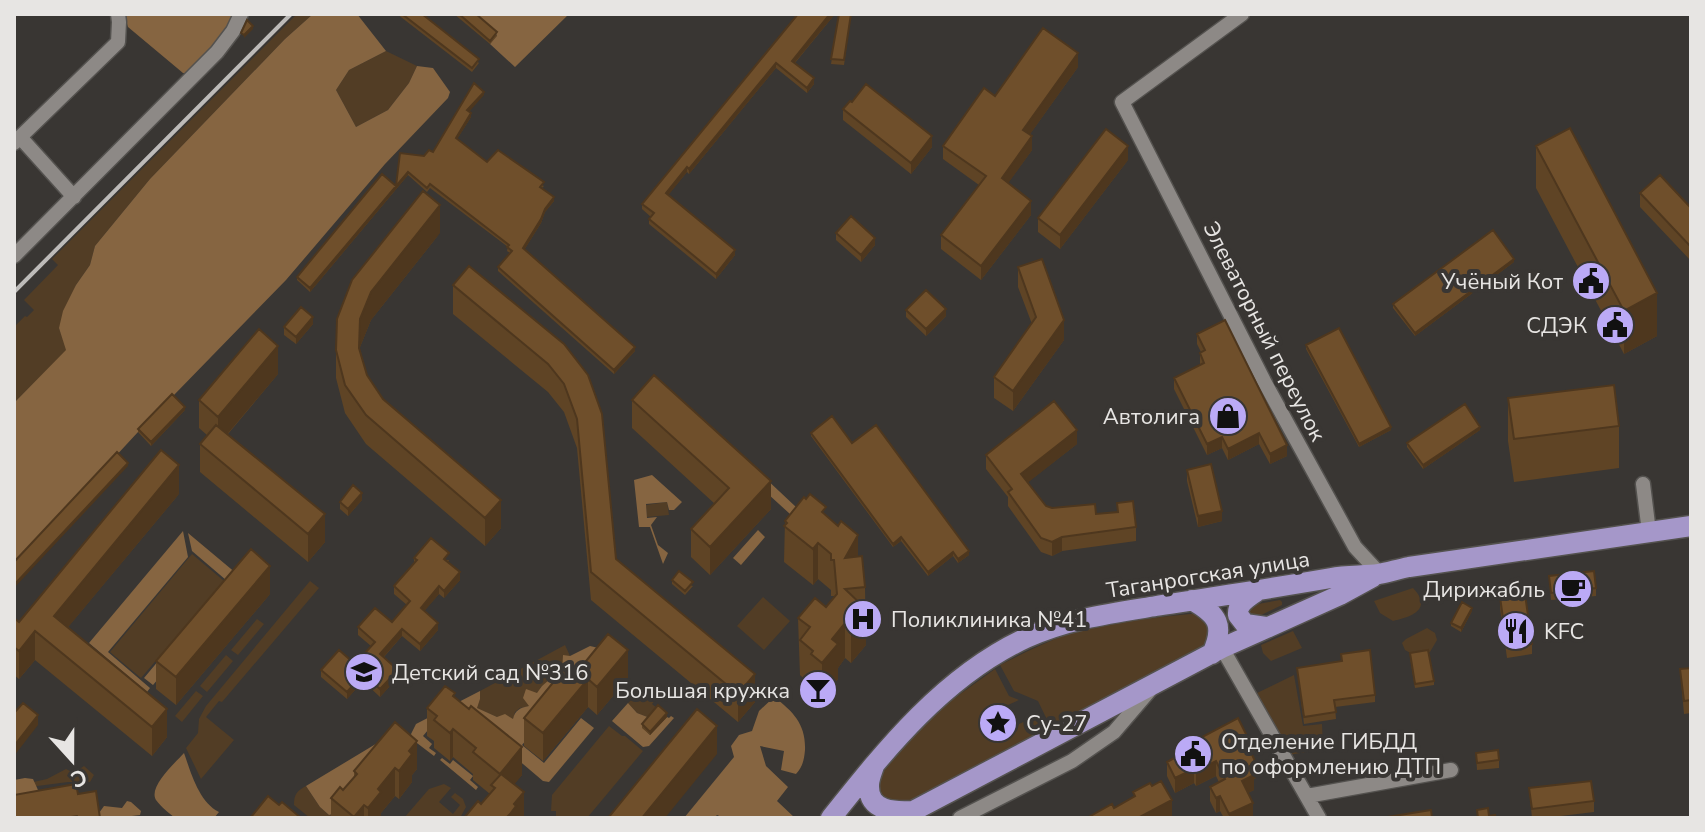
<svg xmlns="http://www.w3.org/2000/svg" width="1705" height="832" font-family="'Nunito Sans',sans-serif">
	<rect width="100%" height="100%" fill="#393633"/>
	<!-- green -->
	<path fill="#523d25" d="M297,14H313L285,39L150,179L95,246L90,265L76,285L59,328L67,350L14,403V327L25,316L27,317L34,310L24,300L58,265L52,259Z
		M386,51L417,66L409,83L388,110L356,127L336,90L349,70Z
		M667,502L669,515L647,517L646,505Z
		M192,554L224,581L141,678L110,652Z
		M310,581L319,588L222,702L219,701L206,717L234,740L201,779L186,748L198,733L199,719L206,706Z
		M1413,588C1433,609 1412,617 1393,621L1380,613L1374,601Z
		M763,597L790,621L764,650L737,626Z
		M1280,600L1282,602V605L1253,619L1248,618L1247,606Z
		M1200,613L1208,617L1214,643L1052,730L1038,701L1014,691L1000,665C1026,652 1053,638 1081,630C1120,620 1160,617 1200,613Z
		M257,619L264,624L238,655L231,650Z
		M1427,628L1435,633L1437,640L1430,652L1414,655L1405,650L1402,643L1406,639Z
		M1293,631L1302,648L1271,661L1263,653L1261,645Z
		M565,645L570,656V678L542,686L530,706L520,708L515,712L513,720L497,717L476,708L480,699V691Z
		M226,655L233,661L207,692L200,686Z
		M995,669L1009,696L1019,700L1008,705L1003,703L993,707L999,712L981,722L988,736L1009,726L1008,736L1017,731L1019,724L1032,718L1042,722L1048,732L898,809L876,795L879,777L909,740L949,702Z
		M1294,675L1303,726L1322,724L1323,749L1289,755L1257,693Z
		M648,688L655,689L660,694L652,704L658,709L650,718L637,713L628,703L642,690Z
		M196,691L203,696L182,722L175,716Z
		M609,726L622,736H625L643,751L587,818H556V811H551L552,795Z
		M84,766L94,775L90,782H68L22,788L20,785L47,779L66,769L74,773Z
		M444,784L451,788L439,802L453,814L460,805L451,797L455,793L463,799L466,807L460,818H404L429,789Z
		M306,786L320,807L329,815L339,812L334,818H310L294,805C294,794 297,791 306,786Z"/>
	<!-- forest -->
	<path fill="#866541" d="M124,14H241L191,74L183,73L128,27Z
		M313,14H357L386,51L349,70L336,90L356,127L388,110L409,83L417,66L433,68L450,92L448,98L385,164L286,280L138,432L14,566V403L66,350L59,328L63,311L76,285L90,265L95,246L150,179L285,39Z
		M471,14H569L515,67L490,44L497,35Z
		M652,475L682,502L674,510H669L667,502L646,504L647,518L657,517L651,525L658,545L668,553L663,564L650,527H639L634,480Z
		M763,476L796,507L790,514L757,484Z
		M758,530L765,537L741,565L733,558Z
		M183,531L188,557L108,652L150,688L147,692L89,643Z
		M188,533L243,579L153,685L144,678L226,580L192,551Z
		M590,646L603,649L522,745L544,763L581,718L594,728L549,782L543,781L463,713L443,712L423,736L432,744L429,748L436,753L434,756L413,740L411,734L416,724L480,691V699L477,708L497,717L505,714L513,719C515,710 520,708 529,706L523,698L526,689L537,693L542,686L549,680L555,684L570,678L562,672L563,655L570,656Z
		M774,697C794,712 806,725 805,750C804,760 803,766 796,774L781,770L784,751L760,746L766,766L788,787L777,801L795,818H724L717,815L714,818H684L734,757L731,746L739,735L752,731L759,711Z
		M628,703L637,713L650,718L642,727L650,735L667,717L669,718L671,716L674,718L649,746L643,747L612,721Z
		M379,742L339,812L329,815L320,807L306,786Z
		M184,753C191,773 199,802 219,812L214,818H175C169,813 161,807 156,800C148,787 175,763 184,753Z
		M442,758L450,764L453,760L473,776L470,780L478,787L476,790L440,760Z
		M25,778L33,779L38,790L30,796L14,801V780Z
		M127,801L131,802L141,811L140,815L132,816V818H100L99,813L104,806L122,808Z"/>
	<g fill="none" stroke-linecap="round" stroke-linejoin="round">
		<!-- street casing -->
		<g stroke="#54524f" stroke-width="17">
			<path id="street" d="M1242,14L1122,102L1264,381L1355,547L1380,574
				M20,137L74,197
				M14,143L118,42L119,22L118,14
				M14,256L217,52L233,31L241,14
				M1643,484L1649,532
				M1222,648L1319,818
				M1307,796L1451,770
				M960,818L1072,761L1114,732L1150,690"/>
		</g>
		<!-- primary casing -->
		<g stroke="#54524f" stroke-width="23">
			<path id="primary" d="M1257,591C1248,598 1237,603 1238,615L1245,624L1266,627
				M1192,600C1218,615 1225,625 1212,654
				M874,766C872,772 869,779 869,785C868,812 895,812 913,811
				M831,818C886,749 944,676 1026,638C1067,619 1113,613 1156,606C1214,597 1273,588 1331,578C1347,575 1363,576 1379,574C1389,572 1399,569 1409,567L1691,526
				M900,818L1222,648L1340,595L1373,577"/>
		</g>
		<!-- street -->
		<use href="#street" stroke="#8d8986" stroke-width="14"/>
		<!-- primary -->
		<use href="#primary" stroke="#a597c9" stroke-width="20"/>
		<!-- rail -->
		<path stroke="#bdbbb9" stroke-width="4" d="M14,292L291,14"/>
	</g>
	<!-- wall -->
	<path fill="#5f4425" d="M397,14H422L479,63L472,72Z
		M454,14H476L497,36L490,44Z
		M796,14H835L795,63L814,84L807,93L776,68L689,174L687,172L668,195L735,255L716,279L649,224V219L651,217L642,209V204L797,15Z
		M839,14H851L844,65L831,64Z
		M1078,67L1030,134L1032,150L1008,183L1031,215L981,280L941,249V235L979,185L943,159V146L995,96Z
		M484,95L469,112L471,117L457,139L487,162L544,186L542,188L554,201L545,212L541,223L524,250L635,351L614,374L498,271V267L510,253L507,251L508,247L430,188L427,192L408,175L310,292L297,280V277L396,186L400,153L424,156L433,152Z
		M843,109L932,147L911,174L843,120Z
		M1536,146L1657,336L1624,354L1536,188Z
		M1128,160L1060,249L1038,232V218Z
		M1640,193L1691,208V261L1640,207Z
		M440,233L371,320L360,347V352L367,375L383,399L501,528L485,546L366,444L345,413L336,378V350Z
		M836,233L875,245L861,262L836,240Z
		M1514,262L1415,336L1393,308V304Z
		M1018,267L1064,340L1013,411L994,398V377L1032,324L1018,287Z
		M453,285L564,344L616,559L755,702L738,722L591,600L577,448L564,412L548,392L453,314Z
		M906,310L946,316L926,336L906,317Z
		M313,324L296,344L284,335V327Z
		M1197,334L1287,456L1270,464L1259,444L1228,460L1222,448L1207,455L1174,389V378L1200,365V353L1201,352L1197,344Z
		M1306,345L1391,430L1359,447L1306,349Z
		M278,374L228,434L325,542L308,562L200,472V444L207,435L199,428V400Z
		M1508,398L1619,426V468L1514,482L1508,441Z
		M632,400L771,509L710,575L691,557V529L715,504L632,428Z
		M185,410L151,446L138,432V429Z
		M1480,430L1423,469L1407,447V443Z
		M811,433L852,443L969,555L958,563L953,556L928,576L901,541L893,547L811,436Z
		M1077,444L1028,482L1046,506L1052,508L1096,514L1117,512V503L1136,527V541L1062,551L1052,556L1041,552L1008,506V497L986,469V455Z
		M1187,470L1222,521L1198,527L1187,481Z
		M179,494L68,627L167,737L152,756L35,660L19,679L14,675V618L19,622Z
		M362,500L348,516L340,509V502Z
		M826,515L858,556L865,587L866,645L851,663L845,658L838,668V679L822,698L811,689V685L800,675L798,618L826,607L834,597V596H831V590L818,579L813,585L784,562L785,521Z
		M414,558L449,560L448,562L460,580L444,598L439,594L424,611L438,630L420,651L402,636L384,657L398,677L380,697L363,681L347,699L321,677V670L355,664L371,646L358,635V627L392,622L407,605L394,594V586L414,563Z
		M1549,576L1596,588V596L1551,600Z
		M672,580L693,586L685,595L672,584Z
		M270,594L176,705L156,689V661Z
		M1500,597L1532,644V654L1507,658L1500,608Z
		M1472,611L1461,632L1451,626V623Z
		M1341,654L1375,695V702L1335,707L1336,719L1304,724L1297,668L1341,661Z
		M1410,657L1434,681V685L1415,688Z
		M1691,668V713L1684,714L1680,669Z
		M578,671L628,678L597,715L588,707L543,761L524,746V718Z
		M455,697L522,775L514,784L524,818L481,804L490,794L473,780V774L453,757L450,761L434,748V741L427,736V708Z
		M667,717L650,735L642,728V724Z
		M395,722L417,769L412,775V782L399,799L395,796L381,813V818H331V798L343,790L354,777V771Z
		M1247,744L1256,778L1254,779V790L1248,793L1253,817L1224,818L1220,811L1216,813L1210,801V787L1219,782L1216,776L1196,786L1194,783L1175,793L1167,776V762L1185,753V746Z
		M1476,753L1499,760V768L1477,770Z
		M1529,788L1594,801V812L1544,818H1532Z"/>
	<!-- shaded-wall -->
	<path fill="#4e371e" d="M830,14H835L792,66V61Z
		M253,26V29L244,38V35Z
		M1078,53V67L1023,144V130Z
		M776,63V68L689,174V169Z
		M814,78V84L807,93V88Z
		M484,92V95L467,114V110Z
		M471,113V117L456,141V138Z
		M932,136V147L911,174V163Z
		M1032,136V150L1002,192V178Z
		M1128,146V160L1060,249V235Z
		M687,167V172L666,198V193Z
		M408,172V175L310,292V288Z
		M554,197V201L545,212L541,223L523,252V248L545,209Z
		M1031,201V215L981,280V266Z
		M440,205V233L371,320L360,347L359,376L360,319L371,292Z
		M875,238V245L861,262V255Z
		M735,250V255L716,279V274Z
		M1514,259V262L1415,336V333Z
		M1657,293V336L1624,354V311Z
		M946,309V316L926,336V329Z
		M313,317V324L296,344V337Z
		M1064,320V340L1013,411V391Z
		M278,346V374L218,445V417Z
		M635,347V351L614,374V370Z
		M185,407V410L151,446V442Z
		M1391,427V430L1359,447V444Z
		M1480,427V430L1423,469V465Z
		M1077,430V444L1021,488V474Z
		M1259,433V444L1228,460V449Z
		M1222,437V448L1207,455V444Z
		M1287,445V456L1270,464V454Z
		M128,463V466L14,588V585Z
		M179,465V494L54,644V616Z
		M771,481V509L710,575V547Z
		M362,493V500L348,516V509Z
		M501,500V528L485,546V518Z
		M1222,511V521L1198,527V516Z
		M325,514V542L308,562V534Z
		M858,535V571L845,558Z
		M901,537V541L893,547V544Z
		M1062,537V551L1052,556V542Z
		M818,543V579L813,585V549Z
		M969,551V555L958,563V559Z
		M953,552V556L928,576V572Z
		M270,566V594L176,705V677Z
		M460,572V580L444,598V591Z
		M439,586V594L421,615V608Z
		M1472,608V611L1461,632V628Z
		M866,609V645L851,663V627Z
		M438,623V630L420,651V644Z
		M845,623V658L838,668V679L822,698V663L832,639Z
		M402,629V636L380,661V654Z
		M35,631V660L19,679V651Z
		M628,650V678L597,715V687Z
		M398,670V677L380,697V689Z
		M363,674V681L347,699V692Z
		M755,674V702L738,722V694Z
		M588,679V707L543,761V733Z
		M167,709V737L152,756V727Z
		M667,713V717L650,735V732Z
		M38,715V725L14,756V746Z
		M717,726V754L665,818H642Z
		M453,729V757L450,761V733Z
		M417,741V769L412,775V782L399,799V771L409,751Z
		M522,747V775L500,802V774Z
		M1216,761V776L1196,786V771Z
		M1256,763V778L1254,779V790L1242,796V781L1250,766Z
		M395,768V796L381,813V818H368V808L378,789Z
		M1194,769V783L1175,793V778Z
		M524,792V818H506L514,804Z
		M1220,796V811L1216,813V798Z
		M1172,800V818H1138Z
		M1253,803V817L1229,818V814Z
		M364,805V818H354V817Z"/>
	<!-- building -->
	<path fill="#6f4f2b" stroke="#4e371e" stroke-width="2" d="M402,14H422L479,59L472,68Z
		M459,14H476L497,32L490,41Z
		M798,14H830L792,61L814,78L807,88L776,63L689,169L687,167L666,193L735,250L716,274L649,219L654,213L642,204Z
		M839,14H851L844,60L831,59Z
		M247,20L253,26L244,35L241,33Z
		M1043,28L1078,53L1023,130L1032,136L1002,178L1031,201L981,266L941,235L986,176L943,146L984,88L995,96Z
		M474,83L484,92L467,110L471,113L456,138L487,162L498,150L544,182L540,187L554,197L545,209L541,219L523,248L635,347L614,370L498,267L512,251L507,247L509,245L430,184L427,188L408,172L310,288L297,277L382,174L396,186L400,153L424,156L429,150L433,152Z
		M866,84L932,136L911,163L843,109L850,101L852,102Z
		M1570,128L1657,293L1624,311L1536,146Z
		M1106,129L1128,146L1060,235L1038,218Z
		M1660,175L1691,208V247L1640,193Z
		M423,191L440,205L371,292L360,319L359,348L367,375L383,399L501,500L485,518L366,415L345,385L336,350L337,319L352,280Z
		M851,216L875,238L861,255L836,233Z
		M1493,230L1514,259L1415,333L1393,304Z
		M1042,259L1064,320L1013,391L994,377L1036,317L1018,267Z
		M469,266L564,344L588,375L602,414L616,559L755,674L738,694L591,572L577,419L564,384L548,364L453,285Z
		M926,290L946,309L926,329L906,310Z
		M301,307L313,317L296,337L284,327Z
		M1225,320L1287,445L1270,454L1259,433L1228,449L1222,437L1207,444L1174,378L1204,363L1200,353L1205,350L1197,334Z
		M1339,328L1391,427L1359,444L1306,345Z
		M259,329L278,346L218,417L199,400Z
		M654,375L771,481L710,547L691,529L729,488L632,400Z
		M1614,385L1619,426L1514,439L1508,398Z
		M172,394L185,407L151,442L138,429Z
		M1054,401L1077,430L1021,474L1046,506L1052,508L1095,504L1096,514L1118,512L1117,503L1133,501L1136,527L1062,537L1052,542L1041,538L1008,492L1012,489L986,455Z
		M1465,404L1480,427L1423,465L1407,443Z
		M832,416L852,443L876,425L969,551L958,559L953,552L928,572L901,537L893,544L811,433Z
		M216,425L325,514L308,534L200,444Z
		M161,450L179,465L54,616L167,709L152,727L35,631L19,651L14,647V618L19,622Z
		M117,452L128,463L14,585V562Z
		M1211,464L1222,511L1198,516L1187,470Z
		M353,485L362,493L348,509L340,502Z
		M810,494L826,507L822,512L838,526L841,521L858,535L845,558L862,556L865,587L845,589L866,609L851,627L845,623L832,639L838,644L822,663L811,654L813,651L800,640L810,627L798,618L815,598L826,607L837,594L834,560H831V554L818,543L813,549L784,526L787,523L785,521L804,497L806,499Z
		M431,538L449,553L444,559L460,572L444,591L439,586L421,608L438,623L420,644L402,629L380,654L398,670L380,689L363,674L347,692L321,670L339,650L355,664L375,642L358,627L375,608L392,622L410,601L394,586L417,560L414,558Z
		M251,549L270,566L176,677L156,661Z
		M679,571L693,582L685,591L672,580Z
		M1594,571L1596,588L1551,593L1549,576Z
		M1525,594L1532,644L1507,647L1500,597Z
		M1462,602L1472,608L1461,628L1451,623Z
		M608,634L628,650L597,687L588,679L543,733L524,718L569,663L578,671Z
		M1370,650L1375,695L1334,700L1336,712L1304,717L1297,668L1342,661L1341,654Z
		M1428,650L1434,681L1415,684L1410,653Z
		M1691,668V700L1684,701L1680,669Z
		M445,686L455,693L453,696L469,709L471,706L522,747L500,774L473,752L476,748L453,729L450,733L434,720L437,716L427,708Z
		M23,703L38,715L14,746V713Z
		M658,705L667,713L650,732L642,724Z
		M697,709L717,726L642,818H608Z
		M1238,718L1247,736L1244,738L1256,763L1250,766L1254,775L1242,781L1253,803L1229,814L1220,796L1216,798L1210,787L1225,779L1216,761L1196,771L1194,769L1175,778L1167,762L1187,751L1185,746Z
		M395,722L417,741L409,751L412,754L399,771L395,768L378,789L381,792L368,808L364,805L354,817L331,798L340,787L343,790L357,774L354,771Z
		M1498,750L1499,760L1477,763L1476,753Z
		M501,774L524,792L514,804L516,806L510,814L506,818H464L478,801L481,804L495,788L491,785Z
		M1161,781L1172,800L1138,818H1087L1112,804L1114,808L1135,796L1133,792L1150,783L1152,786Z
		M1591,781L1594,801L1532,809L1529,788Z
		M76,784L78,794L96,791L100,818H78L77,816L65,818H14V795Z
		M268,796L279,805L282,802L301,818H252L251,817Z
		M1488,808L1489,816L1495,815L1496,818H1478L1477,810Z
		M1431,810L1432,818H1381Z"/>
	<!-- icons -->
	<defs>
		<g id="civic-disc" transform="scale(2)"><circle r="9.5" fill="#bbaaf6" stroke="#393633"/><path d="M-.6-6.5H3V-4.5H.6V-3L4-1V1h2V6H-6V1h2V-1L-.6-3ZM-1.2 2.5V6h2.4V2.5Z" fill="#111"/></g>
		<g id="shop-disc" transform="scale(2)"><circle r="9.5" fill="#bbaaf6" stroke="#393633"/><path d="M-5-2.5h2.3a2.7 3.5 0 0 1 5.4 0H5L5.5 6h-11ZM-1.5-2.5h3a1.5 2.3 0 0 0-3 0Z" fill="#111"/></g>
		<g id="cafe-disc" transform="scale(2)"><circle r="9.5" fill="#bbaaf6" stroke="#393633"/><path d="M-5.5-4.5H6V0H3Q3 3.5 0 3.5H-2.5Q-5.5 3.5-5.5 0ZM3-3.2v2h1.7v-2ZM-6 4.5H4V6H-6Z" fill="#111"/></g>
		<g id="hospital-disc" transform="scale(2)"><circle r="9.5" fill="#bbaaf6" stroke="#393633"/><path d="M-5-5h3v3.5h4V-5h3V5h-3V1.5h-4V5h-3Z" fill="#111"/></g>
		<g id="restaurant-disc" transform="scale(2)"><circle r="9.5" fill="#bbaaf6" stroke="#393633"/><path d="M-5-6h1v4h1v-4h1v4h1v-4h1v5L-1.5 .5V6h-2V.5L-5-1ZM5-6V6H3V1.5H1.5Q1.5-4 5-6Z" fill="#111"/></g>
		<g id="school-disc" transform="scale(2)"><circle r="9.5" fill="#bbaaf6" stroke="#393633"/><path d="M0-5L7-2L0 1L-7-2ZM-4 1L0 2.5L4 1V4Q0 6-4 4Z" fill="#111"/></g>
		<g id="bar-disc" transform="scale(2)"><circle r="9.5" fill="#bbaaf6" stroke="#393633"/><path d="M-6-5H6L.8 .8V4.5H3.5V6h-7V4.5H-.8V.8Z" fill="#111"/></g>
		<g id="sight-disc" transform="scale(2)"><circle r="9.5" fill="#bbaaf6" stroke="#393633"/><path d="M0-6L1.8-2.2L6-1.7L2.9 1.2L3.7 5.4L0 3.3L-3.7 5.4L-2.9 1.2L-6-1.7L-1.8-2.2Z" fill="#111"/></g>
	</defs>
	<g fill-rule="evenodd">
		<use href="#civic-disc" x="1591" y="281"/>
		<use href="#civic-disc" x="1615" y="325"/>
		<use href="#shop-disc" x="1228" y="416"/>
		<use href="#cafe-disc" x="1573" y="589"/>
		<use href="#hospital-disc" x="863" y="619"/>
		<use href="#restaurant-disc" x="1516" y="631"/>
		<use href="#school-disc" x="364" y="672"/>
		<use href="#bar-disc" x="818" y="690"/>
		<use href="#sight-disc" x="998" y="723"/>
		<use href="#civic-disc" x="1193" y="754"/>
	</g>
	<g text-anchor="middle" stroke-width="8" stroke-linejoin="round" paint-order="stroke">
		<!-- poi labels -->
		<g font-size="22" fill="#e7e5e3" stroke="#393633" text-anchor="end">
			<text x="1563" y="289">Учёный Кот</text>
			<text x="1587" y="333">СДЭК</text>
			<text x="1200" y="424">Автолига</text>
			<text x="1545" y="597">Дирижабль</text>
			<text x="891" y="627" text-anchor="start">Поликлиника №41</text>
			<text x="1544" y="639" text-anchor="start">KFC</text>
			<text x="392" y="680" text-anchor="start">Детский сад №316</text>
			<text x="790" y="698">Большая кружка</text>
			<text x="1026" y="731" text-anchor="start">Су-27</text>
			<text x="1221" y="749" text-anchor="start">Отделение ГИБДД<tspan x="1221" dy="25">по оформлению ДТП</tspan></text>
		</g>
		<!-- street labels -->
		<g font-size="22" fill="#e7e5e3" stroke="#393633">
			<text transform="translate(1265 331) rotate(63)" y="8">Элеваторный переулок</text>
			<text transform="translate(1208 574) rotate(-9)" y="8">Таганрогская улица</text>
		</g>
	</g>
	<!-- border -->
	<rect width="1705" height="832" fill="none" stroke="#e7e5e3" stroke-width="32"/>
	<!-- north arrow -->
	<g transform="translate(72 760) rotate(159)" stroke="#393633" stroke-width="6" paint-order="stroke">
	<path d="M0-6L14 30L0 20L-14 30Z" fill="#e7e5e3"/>
	<text y="-12" font-size="22" font-weight="bold" text-anchor="middle" fill="#e7e5e3">С</text>
	</g>
</svg>
